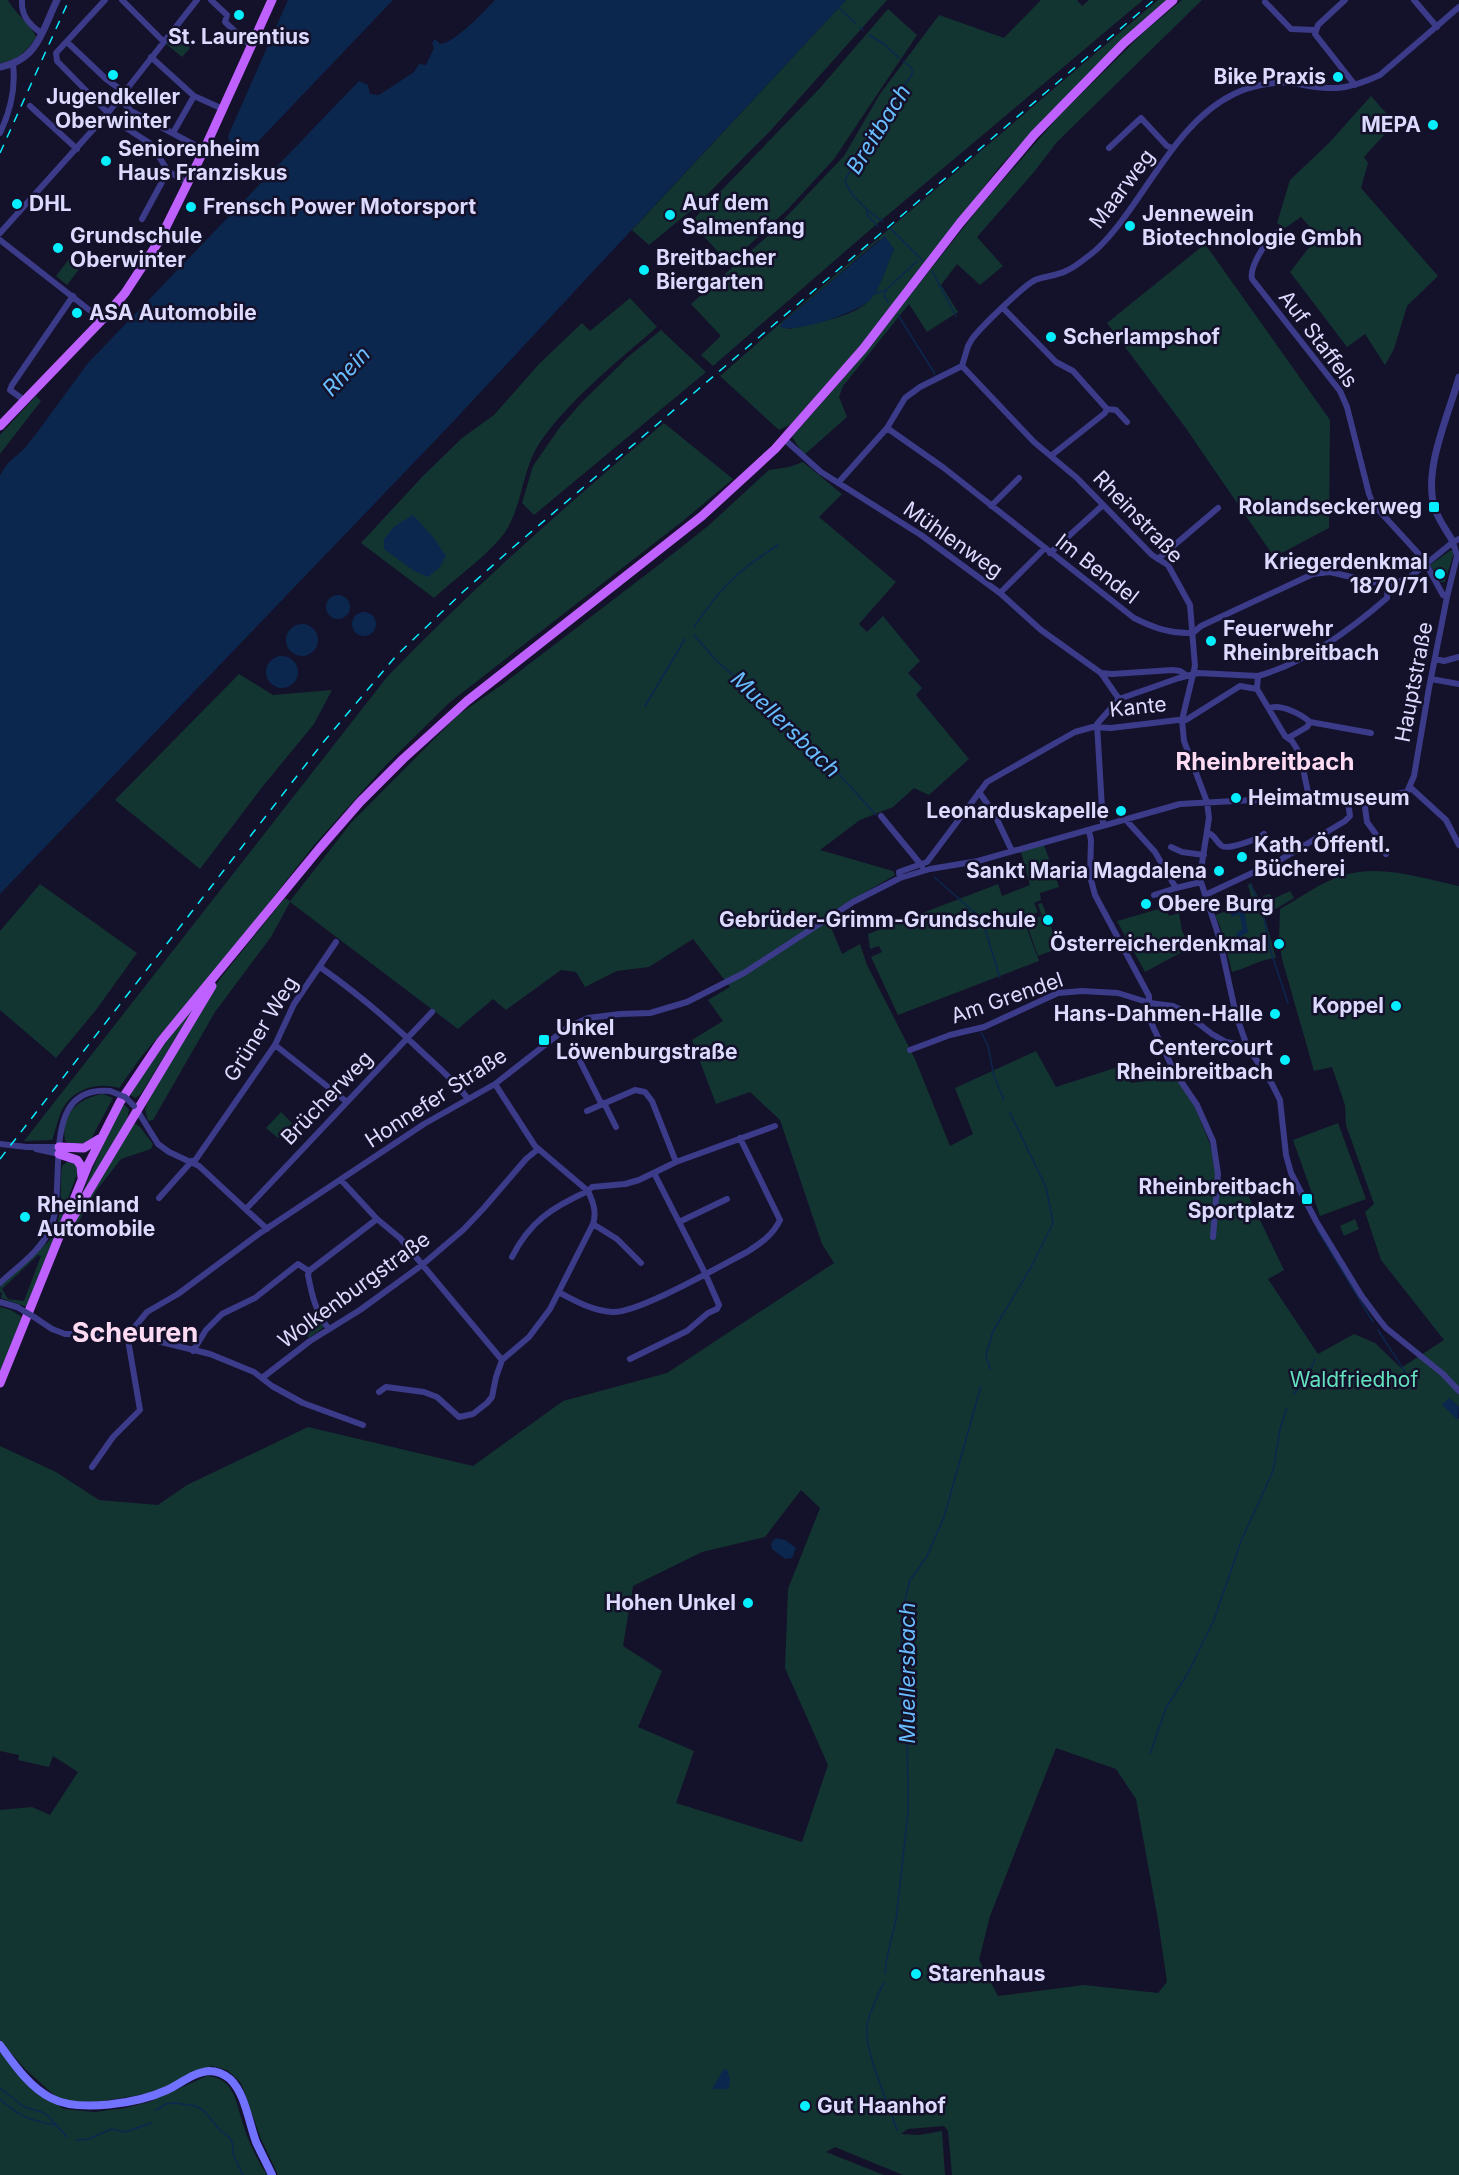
<svg xmlns="http://www.w3.org/2000/svg" width="1459" height="2175" font-family="Inter,sans-serif">
	<rect width="100%" height="100%" fill="#14112a"/>
	<!-- green -->
	<path fill="#133532" fill-rule="evenodd" d="M0,0H8C16,15 32,25 36,37C27,52 17,60 0,63Z
		M846,0H887L772,129L694,208L649,245L632,230Z
		M1041,0H1077L1082,6L1089,0H1143L871,229L713,366L701,355L721,336L691,304L770,234L844,156L880,94L939,15L1004,38Z
		M1158,0H1167L1093,68L1001,165L859,347L791,424L779,430L720,376L848,264ZM879,240L894,249C887,264 882,284 872,297C857,318 813,323 789,329L782,323Z
		M1182,0H1202L1057,142L1034,172L977,237L1003,266L980,285L957,264L941,285L958,312L927,332L909,304L843,386L839,397L847,417L804,455L792,437L855,365L983,203L1060,115L1145,31Z
		M888,9L917,35L834,159L788,209L729,264L691,222L820,88Z
		M175,33L190,48L182,57L166,44Z
		M1371,96L1395,123L1364,157L1368,163L1361,188L1438,276L1407,306L1394,349L1385,365L1365,334L1347,347L1290,272L1318,236L1301,217L1285,228L1277,223L1290,180L1329,143Z
		M1205,244L1330,420L1329,528L1274,557L1185,427L1107,323Z
		M69,259L80,268L67,285L56,276Z
		M630,298L657,327C618,361 564,404 537,447C522,473 522,504 507,529C496,549 452,581 434,598L361,543L422,477L462,438L494,415L539,364L582,323L590,331Z
		M661,330L706,372L534,515L522,503L533,466L560,427L582,402L628,357Z
		M36,396L41,401L0,454V435Z
		M664,423L733,479L684,520L449,703L385,766L315,844L227,956L141,1057L119,1088C99,1082 74,1088 63,1108C58,1117 56,1130 52,1140L24,1141L387,677C474,587 568,503 664,423Z
		M803,462L842,494L819,517L896,582L859,624L867,632L883,616L920,661L908,673L922,688L916,695L969,759L929,795L914,788L893,807L860,820L820,850L893,871L895,875L826,915L842,954L860,944L867,965L915,1059L950,1146L973,1134L955,1088L1036,1051L1056,1087L1121,1066L1131,1083L1176,1077L1194,1105L1210,1144L1217,1180L1228,1189H1245L1284,1270L1268,1279L1318,1354L1354,1334L1375,1343L1401,1368L1444,1340L1381,1260L1365,1212L1374,1204L1346,1125L1345,1105L1332,1067L1314,1071L1282,959L1279,940L1280,909C1300,898 1320,883 1341,876C1379,863 1421,878 1459,886V1407L1449,1398L1458,1419L1459,1418V2175H952L948,2131L944,2126L908,2129L901,2134L919,2135L942,2131L945,2175H903L835,2147L826,2152L884,2175H278L261,2139L241,2083L227,2070L212,2066L152,2093L90,2103L63,2100L54,2095L25,2069L0,2040V1810L32,1807L50,1815L78,1772L53,1756L49,1767L18,1760L19,1755L0,1751V1446L56,1472L99,1500L158,1505L187,1485L308,1427L473,1466L563,1401L667,1373L834,1263L822,1244L780,1120L750,1092L716,1104L692,1040L723,1021L708,1000L730,987L693,939L649,967L617,971L585,987L576,972L561,970L506,1010L493,999L458,1029L290,902L271,937L215,1012L153,1120L148,1121L145,1109L150,1096L219,980L285,898L290,901L351,823L458,715L503,684L665,560L708,526L769,470L789,467ZM801,1490L820,1508L788,1589L785,1668L828,1765L802,1842L676,1803L694,1751L638,1727L662,1671L623,1646L633,1586L702,1552L765,1537ZM1056,1748L1116,1769L1136,1799L1158,1920L1167,1982L1158,1993L1084,1985L998,1996L979,1960L990,1916Z
		M1451,550L1454,552L1445,582H1441L1430,565Z
		M239,674L273,695L332,690L314,724L263,786L200,869L115,800Z
		M1044,845L1059,887L1040,893L1041,900L1034,903L1038,912L1023,918L1039,961L898,1015L871,957L882,952L879,946L870,949L868,934L998,884L1002,896L1030,885L1021,852Z
		M1251,883L1260,901L1276,958C1261,959 1247,968 1232,972L1221,929L1215,915L1246,905L1251,896L1248,885Z
		M40,884L137,953L96,1010L56,1058L0,1010V931Z
		M1290,891L1294,898L1274,910L1265,901L1263,896L1270,894L1273,899Z
		M1042,903L1060,951L1056,953L1054,950L1038,956L1026,922L1042,916L1038,904Z
		M1166,907L1169,916L1179,913L1182,931L1188,942L1178,946L1180,953L1145,972L1117,921Z
		M197,1003L141,1094L135,1098L129,1094L156,1053Z
		M103,1094L113,1098L91,1139L84,1143L69,1144L65,1140C60,1114 79,1098 103,1094Z
		M123,1104L129,1109L127,1120L80,1199L106,1137Z
		M281,1112L292,1123L278,1138L266,1128Z
		M1338,1123L1366,1199L1320,1216L1293,1140Z
		M132,1124H136L140,1127L153,1144L151,1149L121,1159L96,1191L73,1232L69,1231L84,1203Z
		M69,1160L77,1166V1174L64,1209L60,1226L27,1307L1,1298L2,1293L0,1292V1287L50,1240C65,1216 59,1192 62,1166ZM38,1255L41,1256L24,1301L8,1299L2,1289Z
		M1355,1219L1359,1229L1344,1236L1340,1226Z
		M0,1307L11,1310L22,1317L0,1372Z
		M319,1320L324,1327L309,1338L303,1331Z
		M0,2052L33,2090L64,2109L95,2112L125,2108L149,2102L207,2076C235,2078 236,2103 243,2124C248,2141 257,2160 267,2175H0Z"/>
	<!-- water -->
	<path fill="#0c274e" d="M288,0H393L248,152C238,154 229,146 228,136Z
		M495,0H846L448,427L0,894V475L8,463L23,450L36,434L88,363L359,81L368,85L370,94L379,95L414,72L419,64L426,65L434,48L432,43L435,39L440,44C455,43 484,11 495,0Z
		M885,236L894,249C888,262 880,289 871,299C859,312 796,334 780,327L782,323Z
		M413,515L433,537L446,556L440,567L428,577L414,571L384,549V539L395,526Z
		M326 607a12 12 0 1 1 24 0a12 12 0 1 1-24 0Z
		M352 624a12 12 0 1 1 24 0a12 12 0 1 1-24 0Z
		M286 640a16 16 0 1 1 32 0a16 16 0 1 1-32 0Z
		M266 672a16 16 0 1 1 32 0a16 16 0 1 1-32 0Z
		M1242,909L1244,910L1248,932L1238,938L1236,933L1243,929L1239,914L1232,917L1230,912Z
		M1449,1398L1459,1407L1458,1420L1442,1405Z
		M776,1538L785,1540L796,1548L792,1558L785,1559L772,1549L771,1543Z
		M727,2069L730,2079L729,2089H712L723,2070Z"/>
	<g fill="none" stroke-linecap="round" stroke-linejoin="round">
		<!-- stream -->
		<path stroke="#0c274e" stroke-width="1.5" d="M838,7L855,23
			M860,27L863,30
			M869,35L884,44L899,58
			M867,211L868,216L878,226
			M883,222C869,212 851,198 845,181C848,171 857,163 863,154C881,128 893,99 912,75V68L903,61
			M890,228L923,261
			M932,271L956,316
			M886,291L884,296L888,302
			M874,294L886,290L917,261
			M898,315L935,374
			M694,627C721,587 737,571 778,545
			M694,635L716,660L828,762L876,815
			M645,706L685,639
			M934,877L982,919L1000,978
			M1250,884L1262,909L1271,952L1288,1003
			M981,1032L988,1046L994,1076L1004,1100
			M1317,1229L1373,1322
			M1378,1330C1389,1348 1402,1364 1411,1384
			M990,1369L986,1356L993,1331L1030,1269L1053,1223L1046,1187L1010,1113
			M1311,1369L1315,1359
			M1294,1394L1309,1375
			M1150,1754L1166,1708L1188,1673L1214,1620L1241,1541L1273,1471L1280,1429L1287,1408
			M885,1973L887,1957L896,1920L908,1812L907,1709L901,1645L904,1604L910,1580L926,1558L944,1517L981,1386
			M884,1982C878,1996 869,2012 867,2026C864,2052 889,2104 897,2130
			M0,2088L24,2107L42,2112L48,2116L67,2137
			M0,2099C20,2117 29,2120 55,2125
			M156,2110L166,2104L175,2103L196,2106L204,2111L219,2129L230,2138L233,2145V2154L243,2175
			M77,2140L89,2139L111,2129L125,2132L152,2123"/>
		<!-- minor -->
		<path stroke="#3b3b8a" stroke-width="6" d="M22,0C21,16 29,24 41,33
			M105,0L56,53L57,61L108,113
			M122,0L163,41
			M211,0L227,15L225,22L251,46
			M1345,0L1318,25L1315,34L1355,85
			M1414,0L1437,27
			M1265,2L1291,29L1315,30
			M67,42L106,79L124,92
			M151,57L194,96L223,109
			M119,98L131,111L204,150
			M30,106L77,149
			M106,115L151,144L168,171L187,183
			M0,133C11,110 16,89 13,64
			M173,133L194,96
			M1109,148L1141,118L1167,146L1172,148
			M142,219L168,171
			M1278,232C1267,238 1249,267 1252,279L1340,391L1347,407L1369,494L1373,504L1427,563
			M0,233L108,113L197,0
			M0,240L102,320
			M1003,308L1056,362L1073,371L1107,409L1105,413L1052,455
			M962,366L1034,442L1077,478L1152,555L1168,565L1190,605L1195,666L1182,720L1184,741L1207,802L1209,818L1201,870V882L1219,937L1236,1015L1247,1046L1271,1082L1280,1100L1286,1155L1291,1173L1316,1221L1361,1295L1378,1318L1386,1328L1443,1374L1459,1391
			M24,400L10,390L12,385L73,296
			M1107,409L1116,410L1127,422
			M887,428L944,468L1134,618C1154,628 1171,634 1193,633
			M784,439L821,472L921,535L1000,593L1041,630L1101,673L1119,699
			M838,483L887,428L905,398L920,387L962,366L968,346L972,339C981,327 1023,286 1035,280C1045,276 1056,276 1066,271C1076,267 1087,257 1096,250C1144,205 1172,124 1234,94C1250,86 1274,81 1291,83C1306,85 1321,89 1337,88C1352,87 1367,81 1380,75L1459,7
			M991,506L1019,478
			M1050,553L1103,505
			M1158,559L1218,508
			M1426,564L1443,595L1447,597
			M1000,593L1044,549
			M1194,632L1201,626L1313,574L1330,572L1377,583L1393,584L1410,577L1453,542L1459,539
			M1435,659L1444,661L1459,657
			M1101,673L1112,674L1173,670L1180,671L1186,675
			M1258,676L1257,689L1285,736L1292,741L1300,754L1310,802
			M1431,679L1459,684
			M1270,708C1281,704 1301,714 1310,722L1371,733
			M1288,738L1307,727L1310,722
			M1411,788L1446,820L1459,845
			M979,792L994,813L1012,851
			M1364,800L1367,822L1375,833L1386,854
			M881,816L922,866
			M1126,820L1155,852L1176,888
			M1103,825L1097,724L1119,699L1179,678L1198,673L1258,676C1307,662 1350,630 1387,598L1388,585
			M1089,831L1091,840L1090,876L1095,895L1149,996V1017L1154,1029L1174,1071L1197,1105L1213,1141L1218,1174L1213,1237
			M1208,833C1215,835 1216,842 1222,846C1229,850 1258,839 1264,834
			M1171,847L1182,852L1204,855
			M900,878L899,872L927,862L987,782L1059,741L1075,732L1093,727L1111,728L1178,720H1186L1240,686L1257,689
			M1154,895L1176,888L1201,882
			M1205,895L1280,860L1345,821L1350,816L1348,802
			M320,967C357,993 390,1021 423,1053C439,1068 455,1081 468,1099
			M275,1045L347,1102
			M910,1050L950,1035L984,1027L1058,993L1082,991L1118,993L1150,1003L1173,1006L1181,1010L1212,1034L1226,1042L1247,1046
			M576,1053L601,1103
			M495,1084L535,1146L588,1191L592,1187L625,1184L639,1180L676,1162L775,1126
			M604,1103L616,1127
			M137,1110L158,1144L169,1152L199,1166L267,1229
			M587,1111L635,1090L645,1092L652,1101L676,1162
			M0,1144L27,1147H59
			M36,1149L59,1154
			M194,1162L275,1045L294,1004L336,942
			M341,1180L377,1219L400,1238L502,1360
			M159,1198L192,1161
			M246,1209L432,1012
			M679,1222L727,1199
			M593,1224L617,1239L641,1263
			M0,1283C17,1267 41,1251 50,1229C69,1189 36,1084 110,1091
			M560,1293C575,1301 593,1311 612,1312C637,1314 720,1266 747,1252C761,1243 773,1235 780,1220L740,1138
			M0,1302L17,1307
			M34,1317L52,1329L65,1334H129L210,1354L254,1372L272,1386L303,1403L363,1425
			M329,1329C316,1313 312,1296 308,1275L309,1271L377,1219
			M129,1334L147,1312L178,1294L260,1233L424,1124L495,1084L568,1027L588,1018L620,1014L650,1013L687,1002L744,973L853,902L900,878L930,869L978,861L1180,804L1253,800L1348,802L1407,792L1414,776L1429,688L1447,597L1457,556L1453,542
			M193,1351L206,1330L222,1314L255,1298L298,1264L309,1271
			M630,1359L687,1331L708,1313L717,1309L719,1305L705,1273L654,1173
			M262,1378L310,1341L360,1310L422,1265L463,1230L483,1209L526,1159L537,1150
			M379,1392L386,1387L424,1392L437,1397L459,1417L473,1414L487,1403L492,1397L496,1377L502,1360L529,1337L550,1309L593,1224C597,1212 593,1202 588,1191C553,1207 530,1221 512,1257
			M92,1467L113,1437L140,1410L127,1334"/>
		<!-- tertiary -->
		<path stroke="#3b3b8a" stroke-width="7" d="M0,67C38,60 42,31 57,0
			M1453,542C1447,531 1439,521 1435,509C1422,471 1449,414 1459,377"/>
		<!-- secondary -->
		<path stroke="#7172ff" stroke-width="8" d="M0,2045C14,2064 29,2087 51,2098C79,2113 139,2103 167,2090C180,2084 194,2072 209,2071C216,2071 224,2074 230,2079C245,2093 249,2123 256,2142C261,2153 267,2164 272,2175"/>
		<!-- primary -->
		<path stroke="#be61ff" stroke-width="9" d="M0,426L102,320L125,293L159,241L204,150L272,0
			M59,1147L84,1148L99,1139
			M59,1154L77,1160L81,1166L82,1177
			M69,1224L212,986
			M0,1383L88,1165L120,1102L161,1041L319,849L360,802L403,759L467,701L702,516L775,449L863,349L960,223L1034,135L1124,43L1173,0"/>
		<!-- rail -->
		<path stroke="#06efff" stroke-width="1.5" stroke-dasharray="9 8" stroke-linecap="butt" d="M0,153L69,0
			M0,1159L321,745L396,656L464,591L510,550L1154,0"/>
		<!-- minor-bridge -->
		<path stroke="#3b3b8a" stroke-width="6" d="M110,1091L125,1097L134,1106
			M17,1307L34,1317"/>
	</g>
	<!-- markers -->
	<g fill="#06efff" stroke="#14112a" stroke-width="2">
		<circle cx="239" cy="15" r="6"/>
		<circle cx="113" cy="75" r="6"/>
		<circle cx="1338" cy="77" r="6"/>
		<circle cx="1433" cy="125" r="6"/>
		<circle cx="106" cy="161" r="6"/>
		<circle cx="17" cy="204" r="6"/>
		<circle cx="191" cy="207" r="6"/>
		<circle cx="670" cy="215" r="6"/>
		<circle cx="1130" cy="226" r="6"/>
		<circle cx="58" cy="248" r="6"/>
		<circle cx="644" cy="270" r="6"/>
		<circle cx="77" cy="313" r="6"/>
		<circle cx="1051" cy="337" r="6"/>
		<rect x="1428" y="501" width="12" height="12" rx="3"/>
		<circle cx="1440" cy="574" r="6"/>
		<circle cx="1211" cy="641" r="6"/>
		<circle cx="1236" cy="798" r="6"/>
		<circle cx="1121" cy="811" r="6"/>
		<circle cx="1242" cy="857" r="6"/>
		<circle cx="1219" cy="871" r="6"/>
		<circle cx="1146" cy="904" r="6"/>
		<circle cx="1048" cy="920" r="6"/>
		<circle cx="1279" cy="944" r="6"/>
		<circle cx="1396" cy="1006" r="6"/>
		<circle cx="1275" cy="1014" r="6"/>
		<rect x="538" y="1034" width="12" height="12" rx="3"/>
		<circle cx="1285" cy="1060" r="6"/>
		<rect x="1301" y="1193" width="12" height="12" rx="3"/>
		<circle cx="25" cy="1217" r="6"/>
		<circle cx="748" cy="1603" r="6"/>
		<circle cx="916" cy="1974" r="6"/>
		<circle cx="805" cy="2106" r="6"/>
	</g>
	<g text-anchor="middle" stroke-width="5" stroke-linejoin="round" paint-order="stroke">
		<!-- poi labels -->
		<g font-size="21" font-weight="bold" fill="#dddaff" stroke="#14112a" text-anchor="start">
			<text x="239" y="44" text-anchor="middle">St. Laurentius</text>
			<text x="1326" y="84" text-anchor="end">Bike Praxis</text>
			<text x="113" y="104" text-anchor="middle">Jugendkeller<tspan x="113" dy="24">Oberwinter</tspan></text>
			<text x="1421" y="132" text-anchor="end">MEPA</text>
			<text x="118" y="156">Seniorenheim<tspan x="118" dy="24">Haus Franziskus</tspan></text>
			<text x="682" y="210">Auf dem<tspan x="682" dy="24">Salmenfang</tspan></text>
			<text x="29" y="211">DHL</text>
			<text x="203" y="214">Frensch Power Motorsport</text>
			<text x="1142" y="221">Jennewein<tspan x="1142" dy="24">Biotechnologie Gmbh</tspan></text>
			<text x="70" y="243">Grundschule<tspan x="70" dy="24">Oberwinter</tspan></text>
			<text x="656" y="265">Breitbacher<tspan x="656" dy="24">Biergarten</tspan></text>
			<text x="89" y="320">ASA Automobile</text>
			<text x="1063" y="344">Scherlampshof</text>
			<text x="1422" y="514" text-anchor="end">Rolandseckerweg</text>
			<text x="1428" y="569" text-anchor="end">Kriegerdenkmal<tspan x="1428" dy="24">1870/71</tspan></text>
			<text x="1223" y="636">Feuerwehr<tspan x="1223" dy="24">Rheinbreitbach</tspan></text>
			<text x="1248" y="805">Heimatmuseum</text>
			<text x="1109" y="818" text-anchor="end">Leonarduskapelle</text>
			<text x="1254" y="852">Kath. Öffentl.<tspan x="1254" dy="24">Bücherei</tspan></text>
			<text x="1207" y="878" text-anchor="end">Sankt Maria Magdalena</text>
			<text x="1158" y="911">Obere Burg</text>
			<text x="1036" y="927" text-anchor="end">Gebrüder-Grimm-Grundschule</text>
			<text x="1267" y="951" text-anchor="end">Österreicherdenkmal</text>
			<text x="1384" y="1013" text-anchor="end">Koppel</text>
			<text x="1263" y="1021" text-anchor="end">Hans-Dahmen-Halle</text>
			<text x="556" y="1035">Unkel<tspan x="556" dy="24">Löwenburgstraße</tspan></text>
			<text x="1273" y="1055" text-anchor="end">Centercourt<tspan x="1273" dy="24">Rheinbreitbach</tspan></text>
			<text x="1295" y="1194" text-anchor="end">Rheinbreitbach<tspan x="1295" dy="24">Sportplatz</tspan></text>
			<text x="37" y="1212">Rheinland<tspan x="37" dy="24">Automobile</tspan></text>
			<text x="736" y="1610" text-anchor="end">Hohen Unkel</text>
			<text x="928" y="1981">Starenhaus</text>
			<text x="817" y="2113">Gut Haanhof</text>
		</g>
		<!-- street labels -->
		<g font-size="21" fill="#dddaff" stroke="#14112a">
			<text transform="translate(1122 189) rotate(-53)" y="7">Maarweg</text>
			<text transform="translate(1318 339) rotate(53)" y="7">Auf Staffels</text>
			<text transform="translate(1138 517) rotate(46)" y="7">Rheinstraße</text>
			<text transform="translate(953 540) rotate(35)" y="7">Mühlenweg</text>
			<text transform="translate(1097 569) rotate(38)" y="7">Im Bendel</text>
			<text transform="translate(1414 682) rotate(-79)" y="7">Hauptstraße</text>
			<text transform="translate(1138 707) rotate(-6)" y="7">Kante</text>
			<text transform="translate(1007 998) rotate(-19)" y="7">Am Grendel</text>
			<text transform="translate(261 1029) rotate(-58)" y="7">Grüner Weg</text>
			<text transform="translate(327 1098) rotate(-46)" y="7">Brücherweg</text>
			<text transform="translate(436 1098) rotate(-33)" y="7">Honnefer Straße</text>
			<text transform="translate(354 1290) rotate(-36)" y="7">Wolkenburgstraße</text>
		</g>
		<!-- park labels -->
		<g font-size="21" fill="#63e2be" stroke="#14112a">
			<text x="1354" y="1387">Waldfriedhof</text>
		</g>
		<!-- water labels -->
		<g font-size="22" font-style="italic" fill="#68beff" stroke="#14112a">
			<text transform="translate(878 129) rotate(-58)" y="8">Breitbach</text>
			<text transform="translate(346 371) rotate(-47)" y="8">Rhein</text>
			<text transform="translate(786 724) rotate(44)" y="8">Muellersbach</text>
			<text transform="translate(907 1673) rotate(-90)" y="8">Muellersbach</text>
		</g>
		<!-- quarter labels -->
		<g font-size="24" font-weight="bold" fill="#ffdcf3" stroke="#14112a">
			<text x="1265" y="770">Rheinbreitbach</text>
		</g>
		<!-- district labels -->
		<g font-size="27" font-weight="bold" fill="#ffdcf3" stroke="#14112a">
			<text x="135" y="1342">Scheuren</text>
		</g>
	</g>
</svg>
